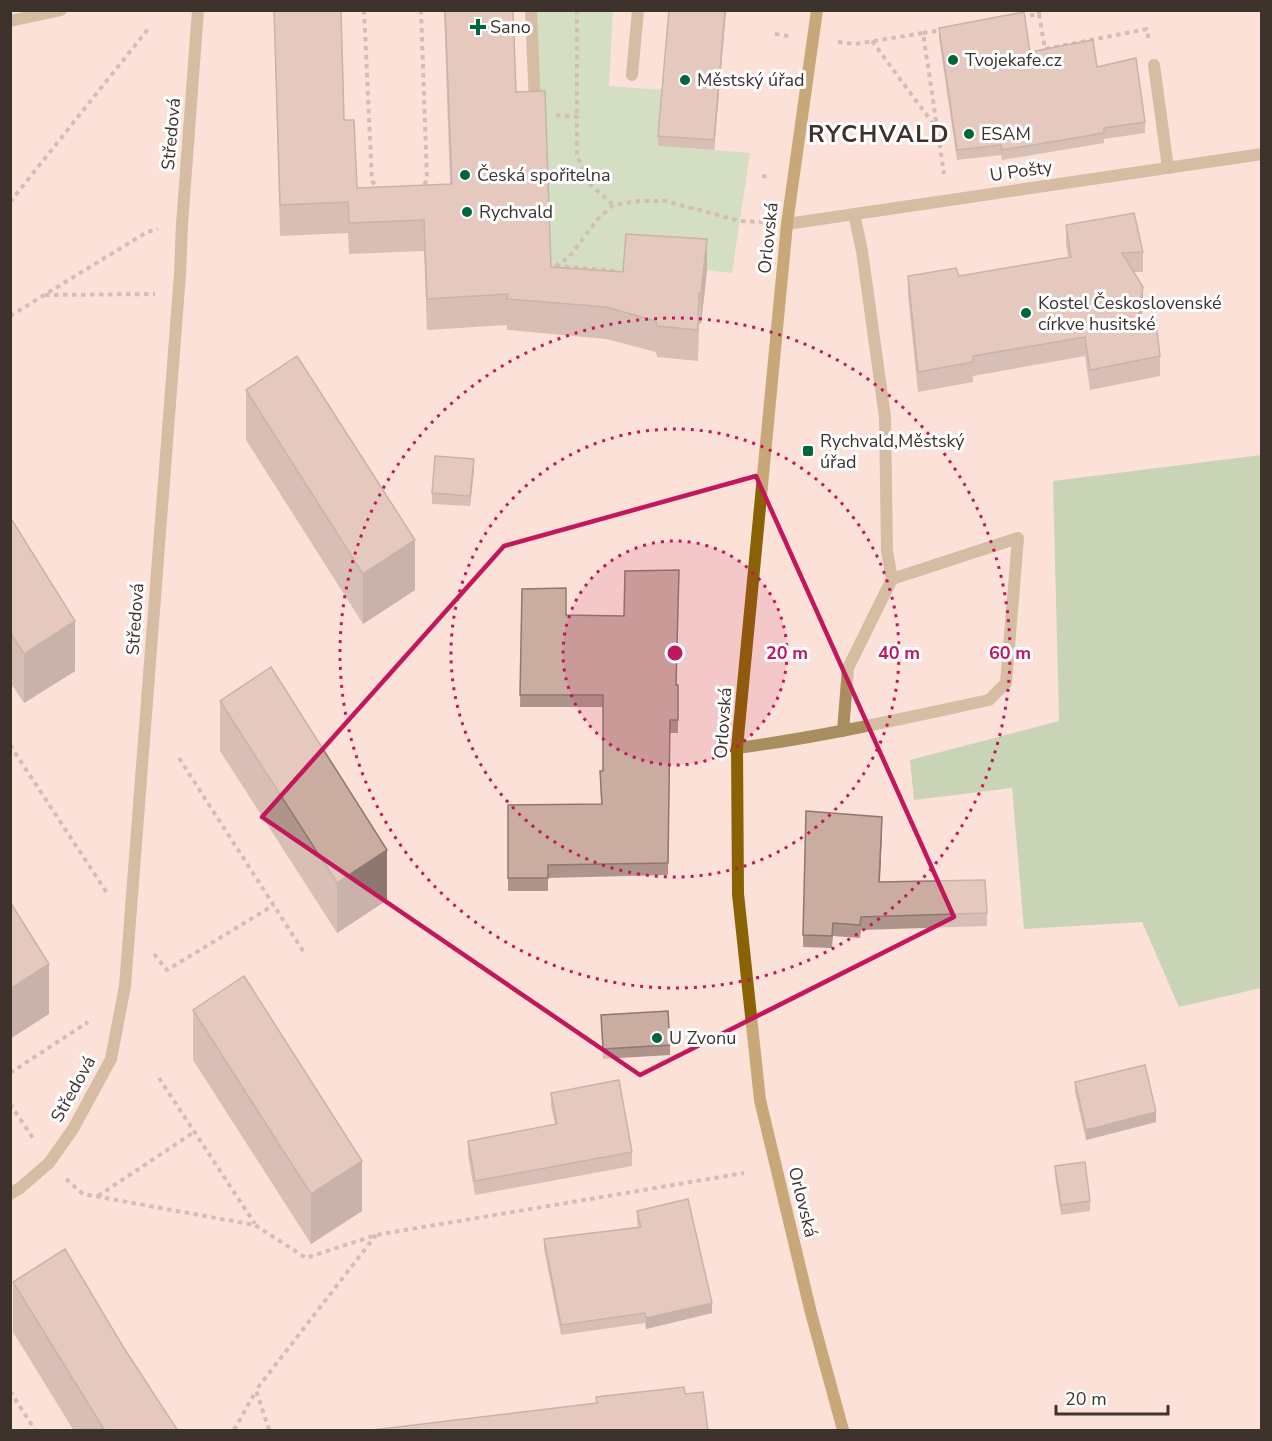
<svg xmlns="http://www.w3.org/2000/svg" width="1272" height="1441" font-family="'Nunito Sans',sans-serif">
	<rect width="100%" height="100%" fill="#fbe1d8"/>
	<!-- green -->
	<path fill="#a5d9a6" d="M531,11H613L609,86L662,90L659,146L750,153L732,273L706,270L623,303L509,296L535,123Z"/>
	<!-- forest -->
	<path fill="#8cc48d" d="M1261,455V988L1179,1007L1142,922L1024,929L1012,788L914,800L910,760L1059,721L1053,481Z"/>
	<g fill="none" stroke-linecap="round" stroke-linejoin="round">
		<!-- path -->
		<path stroke="#a5918a" stroke-width="4" stroke-dasharray="4.5 4.5" stroke-linecap="butt" d="M364,10L372,181L379,190
			M421,10L427,180L422,188
			M577,10V117
			M1039,14L1045,49L1147,29L1149,42
			M1021,17L1039,14L1038,10
			M923,33L943,30
			M775,34L789,36
			M872,41L937,129
			M838,42L855,44L923,33L944,174
			M556,115L577,117V156L590,184L613,205
			M762,176L770,177
			M10,202L148,29
			M546,266H556L569,257L598,219L613,205L639,201H665L740,221L763,222
			M556,266L617,271V275
			M45,295L155,294
			M10,316L147,232L158,229
			M10,745L107,893
			M179,758L305,954
			M154,954L167,970L274,905
			M10,1073L88,1022
			M159,1078L255,1224
			M10,1104L35,1141
			M66,1179L83,1194L255,1225L306,1258L376,1235L744,1173
			M98,1196L194,1132
			M10,1391L35,1430
			M234,1430L256,1391
			M269,1430L256,1390L376,1235"/>
		<!-- service -->
		<path stroke="#a88e5f" stroke-width="12" d="M1154,65L1168,168
			M885,417L887,551L892,579
			M737,748C822,737 905,718 989,700L1006,683L1018,538L892,579L848,668L843,731"/>
		<!-- minor -->
		<path stroke="#a88e5f" stroke-width="12" d="M531,10L535,105
			M10,21L61,10
			M632,75L638,10
			M854,214L862,251L885,417
			M787,224L1262,154
			M10,1194L20,1188L49,1163L73,1129L111,1059L125,986L180,274L182,224L198,10"/>
		<!-- secondary -->
		<path stroke="#896203" stroke-width="12" d="M817,10L787,224L737,748L738,894L760,1100L811,1313L843,1430"/>
	</g>
	<!-- wall -->
	<path fill="#ae948a" d="M274,10L344,120L357,188L450,184L444,10H513L516,92L551,267L623,272L707,270L701,324H699L698,361L657,357L656,352L606,339L507,330V325L427,330L424,251L349,254L348,233L280,236Z
		M726,10L714,150L658,146V136Z
		M939,28L1030,52L1097,67L1145,122V133L1104,139V143L1002,160L1001,155L957,160L939,38Z
		M1066,225L1143,252V272H1134L1143,307L1140,325L1160,356V376L1090,390L1085,356L973,376V382L918,392L908,296V276H959L1068,257L1066,245Z
		M246,390L415,590L363,624L246,440Z
		M474,470L470,506L432,504V493Z
		M10,517L75,671L24,703L10,682Z
		M522,589L678,685V733H670L668,875L548,878V891H508V805L601,804L600,771H603V707H520Z
		M220,701L387,900L337,933L220,751Z
		M882,830L880,882L987,913V926L861,930L860,938L833,936L832,948L803,947V935Z
		M193,1010L362,1211L311,1244L193,1060Z
		M601,1015L670,1045V1055L603,1059Z
		M1075,1082L1156,1122L1086,1140L1075,1092Z
		M551,1093L632,1152V1166L475,1195L468,1155V1141L555,1124L551,1106Z
		M1055,1166L1090,1201V1211L1061,1215L1055,1176Z
		M637,1211L712,1313L646,1329L645,1323L561,1335L544,1249V1239L638,1227L637,1221Z
		M13,1282L122,1345L178,1431H74L13,1332Z"/>
	<!-- shaded-wall -->
	<path fill="#8d7871" d="M725,10H726L714,150V140Z
		M707,239V270L701,324V293Z
		M1143,287V307L1137,345V326Z
		M474,459V470L470,506V496Z
		M415,540V590L363,624V574Z
		M75,621V671L24,703V654Z
		M882,817V830L879,895V882Z
		M387,850V900L337,933V883Z
		M49,964V1014L10,1039V989Z
		M1156,1112V1122L1086,1140V1130Z
		M362,1161V1211L311,1244V1194Z
		M712,1303V1313L646,1329V1318Z"/>
	<!-- building -->
	<path fill="#caaca1" stroke="#8d7871" stroke-width="1.5" d="M274,10H341L344,120H354L357,188L452,184L445,10H513L516,92L545,91L551,267L623,272L626,234L707,239L701,293H699L698,330L657,326L656,321L606,307L507,299L508,294L427,299L424,220L349,223L348,202L280,205Z
		M669,10H725L714,140L658,136Z
		M1024,12L1030,52L1093,40L1097,67L1136,58L1145,122L1104,128V133L1002,150L1001,145L957,150L939,28Z
		M1134,213L1143,252L1122,253L1143,287L1137,326L1156,321L1160,356L1090,370L1085,337L973,356V362L918,372L908,276L956,268L959,276L1071,257L1066,225Z
		M297,356L415,540L363,574L246,390Z
		M435,456L474,459L470,496L432,493Z
		M10,517L75,621L24,654L10,632Z
		M679,570L676,685H678V720H670L668,863L548,865V878H508V805L602,804L600,771H603V695H520L522,589L566,588V615L624,616L625,571Z
		M271,667L387,850L337,883L220,701Z
		M806,811L882,817L879,882L985,880L987,913L861,917L860,925L833,923L832,936L803,935Z
		M10,902L49,964L10,989Z
		M244,976L362,1161L311,1194L193,1010Z
		M668,1011L670,1045L603,1049L601,1015Z
		M1145,1065L1156,1112L1086,1130L1075,1082Z
		M619,1080L632,1152L475,1181L468,1141L557,1124L551,1093Z
		M1085,1162L1090,1201L1061,1205L1055,1166Z
		M688,1199L712,1303L646,1318L645,1313L561,1325L544,1239L641,1227L637,1211Z
		M65,1249L122,1345L178,1431H105L13,1282Z
		M684,1387L685,1394L703,1392L708,1431H364L597,1403L596,1397Z"/>
	<!-- marked area -->
	<path d="M0 0H1272V1441H0ZM756,476L954,917L640,1075L262,817L504,546Z" fill="#fbe1d8" fill-opacity=".55" fill-rule="evenodd"/>
	<path fill="none" stroke="#c2185b" stroke-width="4.5" stroke-linejoin="round" d="M756,476L954,917L640,1075L262,817L504,546Z"/>
	<!-- distance rings -->
	<circle cx="675" cy="653" r="112" fill="#c2185b" fill-opacity=".12"/>
	<g fill="none" stroke="#c2185b" stroke-width="3" stroke-dasharray="3 6">
		<circle cx="675" cy="653" r="112"/>
		<circle cx="675" cy="653" r="224"/>
		<circle cx="675" cy="653" r="335"/>
	</g>
	<!-- markers -->
	<g fill="#00673d" stroke="#fff" stroke-width="2">
		<path d="M475 18h6v6h6v6h-6v6h-6v-6h-6v-6h6z"/>
		<circle cx="953" cy="60" r="6"/>
		<circle cx="685" cy="80" r="6"/>
		<circle cx="969" cy="134" r="6"/>
		<circle cx="465" cy="175" r="6"/>
		<circle cx="467" cy="212" r="6"/>
		<circle cx="1026" cy="313" r="6"/>
		<rect x="802" y="445" width="12" height="12" rx="3"/>
		<circle cx="657" cy="1038" r="6"/>
	</g>
	<g text-anchor="middle" stroke-width="6" stroke-linejoin="round" paint-order="stroke">
		<!-- poi labels -->
		<g font-size="18" fill="#3e322d" stroke="#fff" text-anchor="start">
			<text x="490" y="33">Sano</text>
			<text x="965" y="66">Tvojekafe.cz</text>
			<text x="697" y="86">Městský úřad</text>
			<text x="981" y="140">ESAM</text>
			<text x="477" y="181">Česká spořitelna</text>
			<text x="479" y="218">Rychvald</text>
			<text x="1038" y="309">Kostel Československé<tspan x="1038" dy="21">církve husitské</tspan></text>
			<text x="820" y="447">Rychvald,Městský<tspan x="820" dy="21">úřad</tspan></text>
			<text x="669" y="1044">U Zvonu</text>
		</g>
		<!-- street labels -->
		<g font-size="18" fill="#3e322d" stroke="#fff">
			<text transform="translate(171 134) rotate(-85)" y="6">Středová</text>
			<text transform="translate(1021 171) rotate(-8)" y="6">U Pošty</text>
			<text transform="translate(768 238) rotate(-84)" y="6">Orlovská</text>
			<text transform="translate(135 619) rotate(-86)" y="6">Středová</text>
			<text transform="translate(723 723) rotate(-86)" y="6">Orlovská</text>
			<text transform="translate(73 1089) rotate(-61)" y="6">Středová</text>
			<text transform="translate(803 1202) rotate(76)" y="6">Orlovská</text>
		</g>
		<!-- district labels -->
		<g font-size="24" font-weight="bold" letter-spacing="1.5" fill="#3e322d" stroke="#fff">
			<text x="879" y="142">RYCHVALD</text>
		</g>
	</g>
	<circle cx="675" cy="653" r="9" fill="#c2185b" stroke="#fff" stroke-width="3"/>
	<g font-size="18" text-anchor="middle" font-weight="bold" fill="#c2185b" stroke="#fff" stroke-width="6" stroke-linejoin="round" paint-order="stroke">
		<text x="787" y="659">20 m</text>
		<text x="899" y="659">40 m</text>
		<text x="1010" y="659">60 m</text>
	</g>
	<!-- border -->
	<rect width="1272" height="1441" fill="none" stroke="#3e322d" stroke-width="24"/>
	<!-- scale -->
	<path d="M1056 1405v9h112v-9" fill="none" stroke="#3e322d" stroke-width="3"/>
	<text x="1065" y="1405" font-size="18" fill="#3e322d" stroke="#ffffff" stroke-width="4.5" paint-order="stroke">20 m</text>
</svg>
